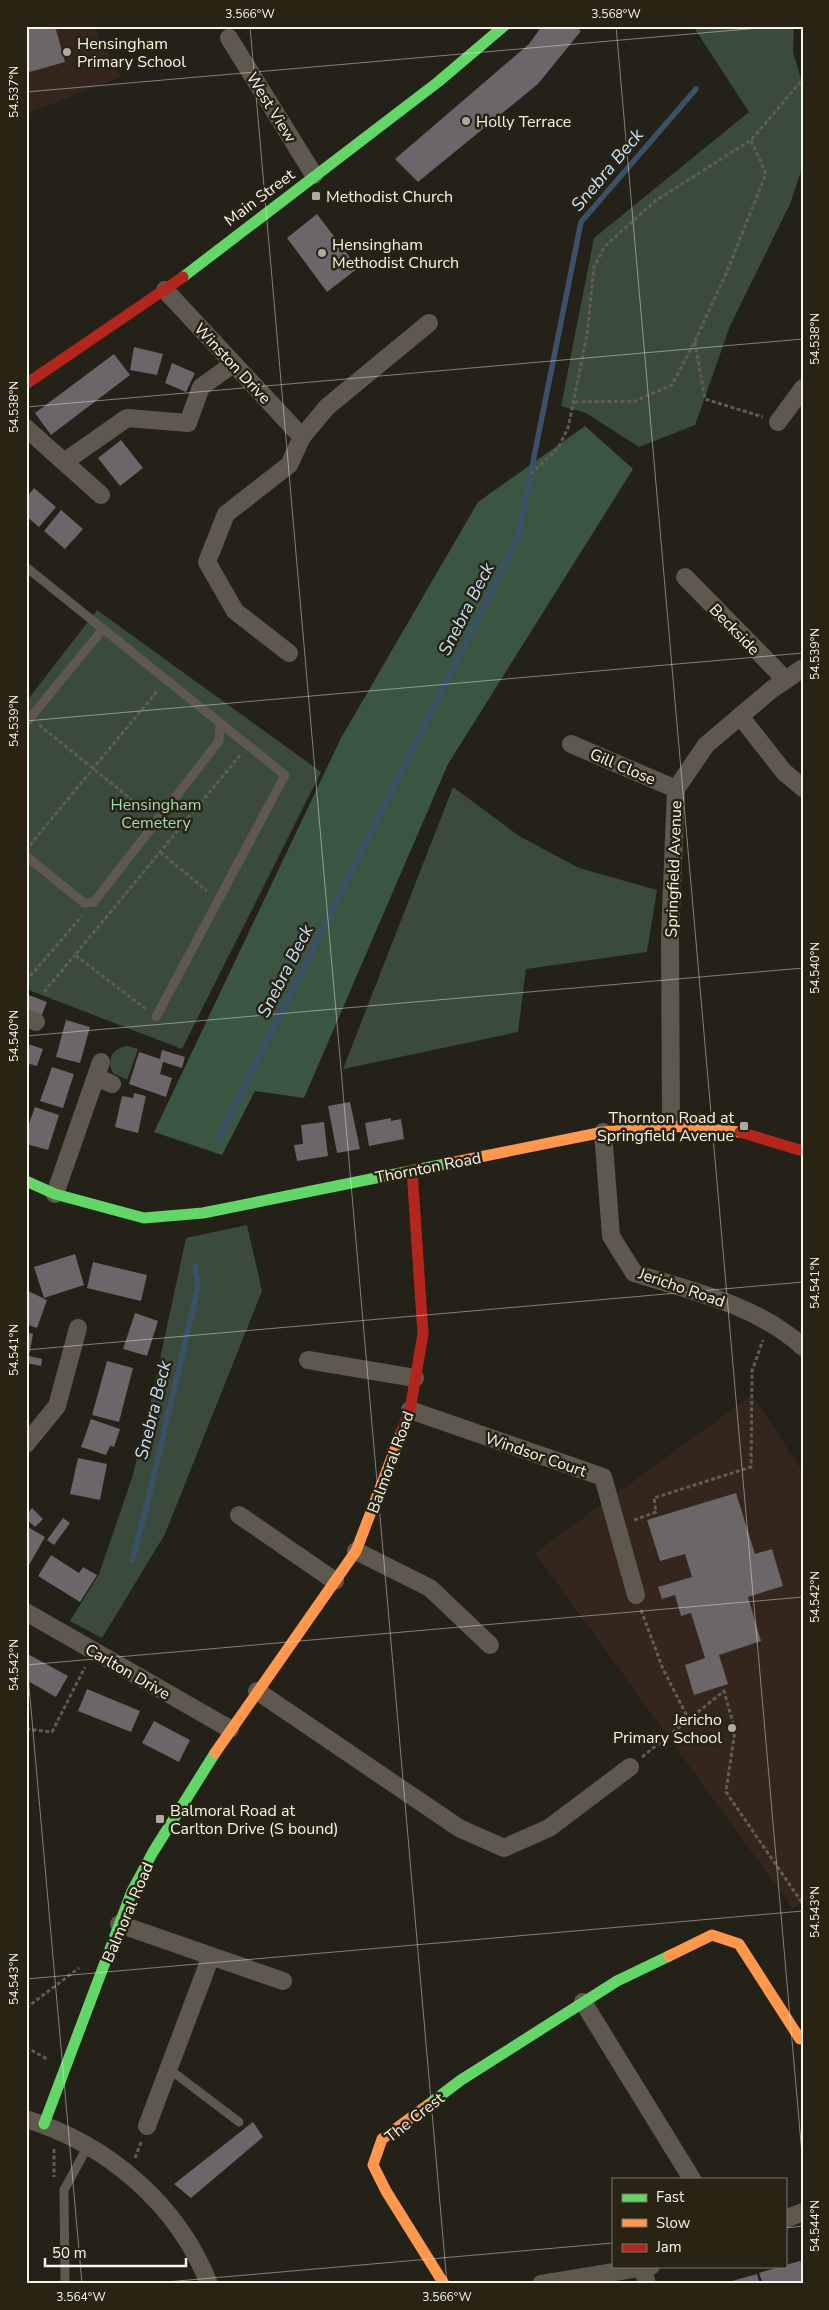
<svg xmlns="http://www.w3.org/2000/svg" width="829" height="2310" font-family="'Nunito Sans',sans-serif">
	<rect width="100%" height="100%" fill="#242118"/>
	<!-- education -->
	<path fill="#34251d" d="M26,26H93L121,77L26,114Z
		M752,1395L803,1472V1902L793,1909L535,1553Z"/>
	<!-- green -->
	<path fill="#3a4b3d" d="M693,26H794L793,52L803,86V165L790,204L730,326L695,425L639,447L586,413L561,406L594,238L749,112Z
		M97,610L321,772L182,1049L26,989V702Z
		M453,787L519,836L579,868L657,890L647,952L526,969L518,1032L343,1069Z
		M128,1046L138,1049L127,1080L113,1073C106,1060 113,1047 128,1046Z
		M247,1225L262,1291L165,1534L102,1638L70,1621L99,1574L132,1478L149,1410L186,1238Z"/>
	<!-- forest -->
	<path fill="#3a5642" d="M585,426L633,469L448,764L304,1098L255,1091L222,1155L154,1132L341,738L478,502Z"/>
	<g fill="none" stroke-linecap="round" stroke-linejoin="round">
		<!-- stream -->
		<path stroke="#3b5168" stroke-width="5.5" d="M218,1139L518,537L581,222L696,89
			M132,1560L146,1509L198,1287L195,1267"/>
	</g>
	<!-- building -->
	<path fill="#6a6669" d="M26,26H55L65,62L26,73Z
		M542,26H574L581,31L538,84L418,182L395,159L529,44Z
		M317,214L358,268L327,292L287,238Z
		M134,347L163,354L157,375L130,370Z
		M114,354L130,375L51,435L35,413Z
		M172,363L195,373L186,392L165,383Z
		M121,440L143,468L120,486L98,458Z
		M34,488L56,507L39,527L26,516V498Z
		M61,510L83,529L65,549L44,531Z
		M26,994L47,1002L41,1017L26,1011Z
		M66,1020L90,1027L80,1063L56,1057Z
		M28,1044L43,1049L37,1066L26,1063Z
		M162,1050L185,1057L182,1068L163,1062L160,1074L172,1078L166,1097L129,1084L139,1052L160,1059Z
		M52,1067L74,1074L63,1108L40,1101Z
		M134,1093L146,1096L138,1133L115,1127L122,1096L133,1098Z
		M350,1102L360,1149L337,1153L328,1106Z
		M35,1107L59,1115L48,1150L26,1144V1132Z
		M391,1118V1121L401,1119L404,1139L369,1146L365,1123Z
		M324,1122L328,1156L297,1161L294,1145L303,1144L301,1125Z
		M75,1254L84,1285L44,1298L34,1267Z
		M93,1262L147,1275L141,1301L87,1288Z
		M26,1290L47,1300L37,1328L26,1324Z
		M135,1313L158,1321L147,1356L123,1349Z
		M26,1332L33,1334L29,1356L42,1359L41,1366L26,1363Z
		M107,1361L133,1368L119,1422L92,1415Z
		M91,1419L120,1429L114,1447L110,1446L106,1455L81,1447Z
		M78,1458L107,1464L100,1500L70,1494Z
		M736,1493L755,1554L772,1549L783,1586L748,1597L761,1641L719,1655L728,1684L694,1695L685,1665L705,1658L691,1613L681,1616L675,1595L662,1599L658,1587L692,1577L685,1554L660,1561L647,1520Z
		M32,1508L43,1519L35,1527L26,1519V1515Z
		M63,1518L70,1523L54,1545L47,1540Z
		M26,1526L45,1537L29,1565L26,1564Z
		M51,1555L79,1573L83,1567L97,1575L80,1602L38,1576Z
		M26,1653L68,1676L56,1697L26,1680Z
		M87,1689L140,1711L131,1732L78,1711Z
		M154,1721L190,1740L179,1762L142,1743Z
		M253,2122L263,2137L191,2198L174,2184Z
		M803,2260V2284H763L759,2273Z
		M757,2274L760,2284H725V2283Z"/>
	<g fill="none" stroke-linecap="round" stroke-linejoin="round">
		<!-- path -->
		<path stroke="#605c54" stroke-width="3" stroke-dasharray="4 2.5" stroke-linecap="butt" d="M695,342L705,399L763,417
			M575,402L635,401L672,385L695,341L726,274L766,174L751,140
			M531,474L558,448L568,428L587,335L594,267L604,247L655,201L751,140L803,79
			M39,725L147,812
			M30,845L158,690
			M160,852L207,891
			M26,981L82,916
			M44,992L75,955
			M146,1009L75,955L241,754
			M634,1520L656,1512L654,1498L751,1467L752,1371L763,1340
			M641,1610L663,1669L689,1720
			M26,1729L52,1732L85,1667
			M642,1757L724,1691L735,1730L726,1792L803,1904
			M26,2008L79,1968
			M26,2047L47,2059
			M54,2149V2177
			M135,2158L142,2140"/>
		<!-- lane -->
		<path stroke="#5f584e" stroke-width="9" d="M26,567L285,775L156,1017
			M26,723L103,629
			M26,856L84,903L94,902L219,741L220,723
			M169,2069L239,2122
			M65,2284L64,2190L88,2146"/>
		<!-- street -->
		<path stroke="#5f584e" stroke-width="18" d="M229,38L314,175
			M165,290L302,437
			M778,422L803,388
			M26,428L101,495
			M64,462L127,418L188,423L201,387L233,364
			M685,577L786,680
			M289,653L235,611L207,562L226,514L289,465L302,437L327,407L429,323
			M740,716L784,772L803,788
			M571,744L676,789
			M26,1018L36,1022
			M96,1077L112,1084
			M671,1126L670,936L676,789L706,745L771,690L803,668
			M603,1132L611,1236L634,1273C692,1291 757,1305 803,1347
			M55,1194L101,1062
			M308,1360L415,1378
			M410,1410L603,1477L636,1595
			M26,1444L57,1406L78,1328
			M239,1515L335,1581
			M356,1551L430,1588L490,1645
			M26,1612L230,1729
			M257,1691L459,1828L504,1848L549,1828L630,1767
			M119,1924L283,1981
			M583,2002L692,2179
			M26,2119C107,2144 178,2204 209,2284
			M147,2126L211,1956
			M785,2219L803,2212
			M643,2269L647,2284
			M541,2284L651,2266"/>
		<!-- fast -->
		<path stroke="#63d668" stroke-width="11" d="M183,277L438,82L504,26
			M26,1181L55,1194L144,1218L203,1213L450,1163
			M428,2105L461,2080L617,1981L669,1956
			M44,2124L132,1891L153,1852L215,1753"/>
		<!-- slow -->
		<path stroke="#ff974d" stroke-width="11" d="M450,1163L603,1132L671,1126L740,1132
			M215,1753L356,1551L402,1431
			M669,1956L712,1935L739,1944L800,2039
			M428,2105L382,2139L373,2165L386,2191L444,2284"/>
		<!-- jam -->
		<path stroke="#b3261e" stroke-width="11" d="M26,384L183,277
			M740,1132L803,1151
			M402,1431L410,1410L423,1334L412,1170"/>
	</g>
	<!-- ticks -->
	<path fill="none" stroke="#f7f4e9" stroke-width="1" stroke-opacity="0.45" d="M250,26L447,2284M616,26L803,2166M26,92L782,26M26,407L803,339M26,721L803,653M26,1036L803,968M26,1350L803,1282M26,1652L82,2284M26,1665L803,1597M26,1979L803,1911M785,2228L803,2226M143,2284L613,2243"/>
	<!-- markers -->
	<g fill="#adaaa0" stroke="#292313" stroke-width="2">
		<circle cx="67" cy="52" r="5"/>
		<circle cx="466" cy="121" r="5"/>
		<rect x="311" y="191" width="10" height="10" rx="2.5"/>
		<circle cx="322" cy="253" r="5"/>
		<rect x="739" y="1121" width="10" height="10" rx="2.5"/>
		<circle cx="732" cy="1728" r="5"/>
		<rect x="155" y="1814" width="10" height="10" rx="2.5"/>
	</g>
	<g text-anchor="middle" stroke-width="5" stroke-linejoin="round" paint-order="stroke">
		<!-- poi labels -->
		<g font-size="16" fill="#f7f4e9" stroke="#292313" text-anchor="start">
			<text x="77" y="49">Hensingham<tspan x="77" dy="18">Primary School</tspan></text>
			<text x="476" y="127">Holly Terrace</text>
			<text x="326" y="202">Methodist Church</text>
			<text x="332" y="250">Hensingham<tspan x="332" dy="18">Methodist Church</tspan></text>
			<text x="734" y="1123" text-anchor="end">Thornton Road at<tspan x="734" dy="18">Springfield Avenue</tspan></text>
			<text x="722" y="1725" text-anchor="end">Jericho<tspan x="722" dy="18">Primary School</tspan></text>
			<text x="170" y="1816">Balmoral Road at<tspan x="170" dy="18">Carlton Drive (S bound)</tspan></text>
		</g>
		<!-- street labels -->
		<g font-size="16" fill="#f7f4e9" stroke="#292313">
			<text transform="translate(272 107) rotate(58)" y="6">West View</text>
			<text transform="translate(259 197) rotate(-37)" y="6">Main Street</text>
			<text transform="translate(233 363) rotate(47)" y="6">Winston Drive</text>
			<text transform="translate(735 629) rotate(46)" y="6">Beckside</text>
			<text transform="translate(623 766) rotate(23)" y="6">Gill Close</text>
			<text transform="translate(673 869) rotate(-88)" y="6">Springfield Avenue</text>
			<text transform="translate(428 1167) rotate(-11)" y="6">Thornton Road</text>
			<text transform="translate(682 1287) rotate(19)" y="6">Jericho Road</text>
			<text transform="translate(536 1454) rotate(19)" y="6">Windsor Court</text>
			<text transform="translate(390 1462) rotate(-70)" y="6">Balmoral Road</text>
			<text transform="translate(128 1671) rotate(30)" y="6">Carlton Drive</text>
			<text transform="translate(127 1912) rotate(-67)" y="6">Balmoral Road</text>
			<text transform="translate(414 2117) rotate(-38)" y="6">The Crest</text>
		</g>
		<!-- park labels -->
		<g font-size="16" fill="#a0dab2" stroke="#292313">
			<text x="156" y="810">Hensingham<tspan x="156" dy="18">Cemetery</tspan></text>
		</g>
		<!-- water labels -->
		<g font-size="18" font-style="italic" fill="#c6e1fe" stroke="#292313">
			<text transform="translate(607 170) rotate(-50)" y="6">Snebra Beck</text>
			<text transform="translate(466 609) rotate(-63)" y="6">Snebra Beck</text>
			<text transform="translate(285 971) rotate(-63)" y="6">Snebra Beck</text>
			<text transform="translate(153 1410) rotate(-76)" y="6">Snebra Beck</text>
		</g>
	</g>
	<!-- border -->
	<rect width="829" height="2310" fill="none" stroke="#292313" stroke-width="55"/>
	<!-- legend -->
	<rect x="612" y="2178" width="175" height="90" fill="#292313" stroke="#7b7769"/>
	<rect x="622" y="2194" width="25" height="8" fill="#63d668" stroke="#7b7769"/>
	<text x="656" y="2202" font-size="15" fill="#f7f4e9">Fast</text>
	<rect x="622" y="2219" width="25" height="8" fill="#ff974d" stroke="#7b7769"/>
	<text x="656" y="2228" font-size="15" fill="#f7f4e9">Slow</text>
	<rect x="622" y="2244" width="25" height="8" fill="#b3261e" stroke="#7b7769"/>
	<text x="656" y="2252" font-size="15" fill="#f7f4e9">Jam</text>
	<!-- scale -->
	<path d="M45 2258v8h141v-8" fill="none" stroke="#f7f4e9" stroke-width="2.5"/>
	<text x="52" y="2258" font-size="15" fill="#f7f4e9" stroke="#292313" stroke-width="4" paint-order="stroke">50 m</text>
	<rect x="28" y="28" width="774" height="2254" fill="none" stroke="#f7f4e9" stroke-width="2"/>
	<g font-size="12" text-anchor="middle" fill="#f7f4e9">
		<text x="250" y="18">3.566°W</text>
		<text x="616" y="18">3.568°W</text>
		<text transform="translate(14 92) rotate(-90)" y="4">54.537°N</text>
		<text transform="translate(815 339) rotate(-90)" y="4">54.538°N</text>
		<text transform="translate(14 407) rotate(-90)" y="4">54.538°N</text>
		<text transform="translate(815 654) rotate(-90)" y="4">54.539°N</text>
		<text transform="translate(14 721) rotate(-90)" y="4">54.539°N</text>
		<text transform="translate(815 968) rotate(-90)" y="4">54.540°N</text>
		<text transform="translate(14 1036) rotate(-90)" y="4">54.540°N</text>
		<text transform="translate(815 1283) rotate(-90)" y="4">54.541°N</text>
		<text transform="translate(14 1350) rotate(-90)" y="4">54.541°N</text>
		<text transform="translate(815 1597) rotate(-90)" y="4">54.542°N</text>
		<text transform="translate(14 1665) rotate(-90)" y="4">54.542°N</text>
		<text transform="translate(815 1912) rotate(-90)" y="4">54.543°N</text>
		<text transform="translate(14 1979) rotate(-90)" y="4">54.543°N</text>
		<text transform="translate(815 2226) rotate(-90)" y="4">54.544°N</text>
		<text x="81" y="2301">3.564°W</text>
		<text x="447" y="2301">3.566°W</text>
	</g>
</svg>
